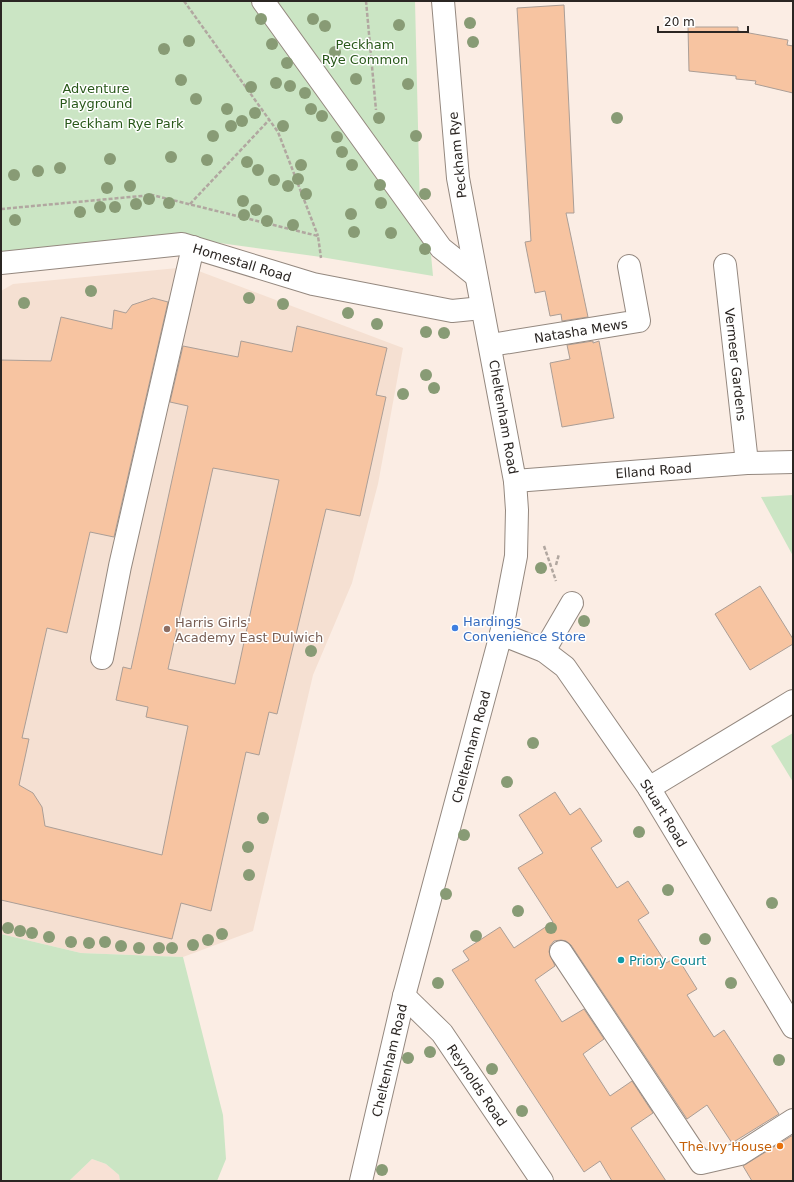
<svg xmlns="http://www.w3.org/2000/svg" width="794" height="1182" font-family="'DejaVu Sans',sans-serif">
	<rect width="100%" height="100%" fill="#fbede4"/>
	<!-- industrial -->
	<path fill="#f8e1d5" d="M92,1159L106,1164L119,1175L120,1181H69Z"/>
	<!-- built -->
	<path fill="#f5e0d2" d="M188,267L403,348L378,484L352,583L313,675L253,931L183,957L81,953L1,934V291L13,284Z"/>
	<!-- green -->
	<path fill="#cbe5c4" d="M1,1H415L420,210L430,244L433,276L321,257L183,238L1,261Z
		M793,495V556L761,497Z
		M793,733V782L771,746Z
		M1,934L81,953L183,957L223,1115L226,1159L217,1181H120L119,1175L106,1164L92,1159L69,1181H1Z"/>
	<!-- building -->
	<path fill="#f7c4a1" stroke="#ab9e96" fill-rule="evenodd" d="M564,5L574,213H566L588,317L562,321L561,314L550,316L545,291L535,293L525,242L531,241L517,8Z
		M688,27H738V31L788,40L787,45L793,46V93L755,84L756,81L736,79V76L689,71Z
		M153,298L168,302L114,537L90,532L67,633L47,628L22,738L29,739L19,785L33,793L42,807L45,826L162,855L188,726L146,717L148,707L116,700L123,667L131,669L188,406L170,402L183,346L238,357L241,341L292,352L297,326L387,348L376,395L386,397L360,516L326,509L277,714L269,712L259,755L246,752L211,911L181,903L172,939L1,900V360L51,361L61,317L112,329L114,310L126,313L132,305ZM213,468L279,480L235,684L168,669Z
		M593,341V343L599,341L614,418L562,427L550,363L570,359L567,345Z
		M760,586L793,639V644L750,670L715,614Z
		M555,792L570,815L580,808L602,841L591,848L617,888L628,881L649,913L638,920L666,963L677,957L697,989L687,995L714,1037L724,1030L779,1114L732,1143L707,1105L687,1119L571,945L566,941L561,940L554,941L550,946L549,952L555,966L535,980L562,1022L584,1009L604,1039L583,1054L610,1096L632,1081L653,1113L631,1128L666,1181H612L600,1161L584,1172L452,970L469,960L463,951L500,927L514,948L553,922L518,868L543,853L519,815Z
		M793,1135V1181H752L743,1166Z"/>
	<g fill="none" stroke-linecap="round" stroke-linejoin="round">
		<!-- minor casing -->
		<g stroke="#94887f" stroke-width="24">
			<g id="minor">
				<path d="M263,1L441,248L476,276"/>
				<path id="s1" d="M1,263L182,244L313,284L452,311L482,308"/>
				<path id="s2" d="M725,265L747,463"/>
				<path id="s3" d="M491,345L639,321L629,266"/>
				<path id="s4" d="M515,481L747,463L793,462"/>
				<path id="s5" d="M501,634L544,651L565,667L649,788L793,1027"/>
				<path d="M544,651L572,603"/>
				<path d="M102,658L120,566L193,247"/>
				<path d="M649,788L793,701"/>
				<path d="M561,952L701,1163L740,1154L793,1120"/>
				<path id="s6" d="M404,996L442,1033L542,1181"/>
				<path id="s7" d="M361,1181L404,996L501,634L516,556L517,510L515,481L458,178L443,1"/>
			</g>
		</g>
		<!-- path -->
		<path stroke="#b1a7a0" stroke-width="2.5" stroke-dasharray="4 2" stroke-linecap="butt" d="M184,1L278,132L318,236
			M366,1L376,110
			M190,204L270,119
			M1,209L152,195L318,236L321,258
			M544,546L556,581
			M556,565L559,554"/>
		<!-- minor -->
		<use href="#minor" stroke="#fff" stroke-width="22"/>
	</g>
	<!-- trees -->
	<g fill="#889b75">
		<circle cx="261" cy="19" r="6"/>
		<circle cx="313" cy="19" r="6"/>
		<circle cx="470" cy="23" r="6"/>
		<circle cx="399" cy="25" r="6"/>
		<circle cx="325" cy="26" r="6"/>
		<circle cx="189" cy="41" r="6"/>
		<circle cx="473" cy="42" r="6"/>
		<circle cx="272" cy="44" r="6"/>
		<circle cx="164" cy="49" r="6"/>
		<circle cx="335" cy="52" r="6"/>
		<circle cx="287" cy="63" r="6"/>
		<circle cx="356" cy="79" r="6"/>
		<circle cx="181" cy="80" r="6"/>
		<circle cx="276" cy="83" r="6"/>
		<circle cx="408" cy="84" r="6"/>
		<circle cx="290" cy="86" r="6"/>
		<circle cx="251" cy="87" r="6"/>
		<circle cx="305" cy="93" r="6"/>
		<circle cx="196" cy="99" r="6"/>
		<circle cx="227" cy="109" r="6"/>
		<circle cx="311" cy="109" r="6"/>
		<circle cx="255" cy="113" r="6"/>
		<circle cx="322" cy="116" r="6"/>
		<circle cx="379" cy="118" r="6"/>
		<circle cx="617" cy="118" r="6"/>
		<circle cx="242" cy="121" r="6"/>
		<circle cx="231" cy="126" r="6"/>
		<circle cx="283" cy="126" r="6"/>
		<circle cx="213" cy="136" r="6"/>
		<circle cx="416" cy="136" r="6"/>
		<circle cx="337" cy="137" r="6"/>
		<circle cx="342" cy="152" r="6"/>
		<circle cx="171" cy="157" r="6"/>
		<circle cx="110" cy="159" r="6"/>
		<circle cx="207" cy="160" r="6"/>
		<circle cx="247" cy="162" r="6"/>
		<circle cx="301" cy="165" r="6"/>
		<circle cx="352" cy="165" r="6"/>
		<circle cx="60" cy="168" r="6"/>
		<circle cx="258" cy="170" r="6"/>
		<circle cx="38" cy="171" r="6"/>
		<circle cx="14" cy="175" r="6"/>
		<circle cx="298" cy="179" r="6"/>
		<circle cx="274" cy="180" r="6"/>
		<circle cx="380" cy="185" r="6"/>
		<circle cx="130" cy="186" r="6"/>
		<circle cx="288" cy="186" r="6"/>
		<circle cx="107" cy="188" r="6"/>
		<circle cx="306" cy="194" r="6"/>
		<circle cx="425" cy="194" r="6"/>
		<circle cx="149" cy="199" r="6"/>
		<circle cx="243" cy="201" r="6"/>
		<circle cx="169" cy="203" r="6"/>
		<circle cx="381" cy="203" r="6"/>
		<circle cx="136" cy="204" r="6"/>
		<circle cx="100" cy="207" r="6"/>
		<circle cx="115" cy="207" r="6"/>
		<circle cx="256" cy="210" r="6"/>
		<circle cx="80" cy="212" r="6"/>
		<circle cx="351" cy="214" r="6"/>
		<circle cx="244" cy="215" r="6"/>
		<circle cx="15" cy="220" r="6"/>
		<circle cx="267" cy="221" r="6"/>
		<circle cx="293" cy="225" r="6"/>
		<circle cx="354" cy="232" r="6"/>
		<circle cx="391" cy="233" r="6"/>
		<circle cx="425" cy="249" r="6"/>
		<circle cx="91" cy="291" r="6"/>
		<circle cx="249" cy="298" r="6"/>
		<circle cx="24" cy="303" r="6"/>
		<circle cx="283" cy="304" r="6"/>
		<circle cx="348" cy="313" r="6"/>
		<circle cx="377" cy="324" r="6"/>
		<circle cx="426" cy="332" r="6"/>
		<circle cx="444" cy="333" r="6"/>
		<circle cx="426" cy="375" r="6"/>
		<circle cx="434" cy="388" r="6"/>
		<circle cx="403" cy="394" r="6"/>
		<circle cx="541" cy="568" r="6"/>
		<circle cx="584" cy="621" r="6"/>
		<circle cx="311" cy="651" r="6"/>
		<circle cx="533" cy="743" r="6"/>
		<circle cx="507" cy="782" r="6"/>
		<circle cx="263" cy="818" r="6"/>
		<circle cx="639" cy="832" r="6"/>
		<circle cx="464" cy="835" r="6"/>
		<circle cx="248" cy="847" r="6"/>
		<circle cx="249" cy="875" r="6"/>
		<circle cx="668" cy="890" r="6"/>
		<circle cx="446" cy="894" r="6"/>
		<circle cx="772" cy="903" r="6"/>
		<circle cx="518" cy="911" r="6"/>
		<circle cx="8" cy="928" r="6"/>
		<circle cx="551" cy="928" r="6"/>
		<circle cx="20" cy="931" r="6"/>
		<circle cx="32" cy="933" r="6"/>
		<circle cx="222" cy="934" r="6"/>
		<circle cx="476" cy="936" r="6"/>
		<circle cx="49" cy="937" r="6"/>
		<circle cx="705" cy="939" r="6"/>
		<circle cx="208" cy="940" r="6"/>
		<circle cx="71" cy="942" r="6"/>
		<circle cx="105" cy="942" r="6"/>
		<circle cx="89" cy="943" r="6"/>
		<circle cx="193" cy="945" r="6"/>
		<circle cx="121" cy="946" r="6"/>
		<circle cx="139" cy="948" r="6"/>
		<circle cx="159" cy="948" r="6"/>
		<circle cx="172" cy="948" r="6"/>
		<circle cx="438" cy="983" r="6"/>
		<circle cx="731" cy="983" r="6"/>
		<circle cx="430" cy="1052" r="6"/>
		<circle cx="408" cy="1058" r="6"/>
		<circle cx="779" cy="1060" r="6"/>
		<circle cx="492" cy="1069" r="6"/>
		<circle cx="522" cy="1111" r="6"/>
		<circle cx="382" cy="1170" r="6"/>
	</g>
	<!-- markers -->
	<circle fill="#3f7fe0" stroke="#fff" stroke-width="1.5" cx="455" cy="628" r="4"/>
	<circle fill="#8d6e63" stroke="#fff" stroke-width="1.5" cx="167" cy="629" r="4"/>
	<circle fill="#0f9aa8" stroke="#fff" stroke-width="1.5" cx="621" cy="960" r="4"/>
	<circle fill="#e8710a" stroke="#fff" stroke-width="1.5" cx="780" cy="1146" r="4"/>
	<g text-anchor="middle" stroke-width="3" stroke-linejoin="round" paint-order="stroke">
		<!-- park labels -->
		<g font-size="13" fill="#29581a" stroke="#fff">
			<text x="365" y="49">Peckham<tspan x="365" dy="15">Rye Common</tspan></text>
			<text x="96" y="93">Adventure<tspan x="96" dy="15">Playground</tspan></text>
			<text x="124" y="128">Peckham Rye Park</text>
		</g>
		<!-- street labels -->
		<g font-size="13" fill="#2b2623" stroke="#fff">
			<text transform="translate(457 155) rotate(-96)" y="5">Peckham Rye</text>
			<text dy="5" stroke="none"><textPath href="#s1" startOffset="245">Homestall Road</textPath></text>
			<text dy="5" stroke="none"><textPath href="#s3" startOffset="91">Natasha Mews</textPath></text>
			<text dy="5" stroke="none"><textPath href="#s2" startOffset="100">Vermeer Gardens</textPath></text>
			<text transform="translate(504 417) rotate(80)" y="5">Cheltenham Road</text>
			<text dy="5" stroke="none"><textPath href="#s4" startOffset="139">Elland Road</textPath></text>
			<text dy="5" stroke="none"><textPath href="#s7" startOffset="448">Cheltenham Road</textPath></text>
			<text dy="5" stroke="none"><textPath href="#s5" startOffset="249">Stuart Road</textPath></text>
			<text dy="5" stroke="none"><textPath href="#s7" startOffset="124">Cheltenham Road</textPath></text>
			<text dy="5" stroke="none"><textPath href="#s6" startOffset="116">Reynolds Road</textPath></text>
		</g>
		<!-- shop labels -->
		<g font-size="13" fill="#366cbe" stroke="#fff" text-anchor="start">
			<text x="463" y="626">Hardings<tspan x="463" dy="15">Convenience Store</tspan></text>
		</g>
		<!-- education labels -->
		<g font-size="13" fill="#785e54" stroke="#fff" text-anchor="start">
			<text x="175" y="627">Harris Girls'<tspan x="175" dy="15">Academy East Dulwich</tspan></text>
		</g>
		<!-- culture labels -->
		<g font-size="13" fill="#0d838f" stroke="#fff" text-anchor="start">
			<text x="629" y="965">Priory Court</text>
		</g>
		<!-- food labels -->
		<g font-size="13" fill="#c56008" stroke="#fff" text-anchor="end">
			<text x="772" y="1151">The Ivy House</text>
		</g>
	</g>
	<!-- border -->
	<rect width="794" height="1182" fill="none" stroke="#2b2623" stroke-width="4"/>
	<!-- scale -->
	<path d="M658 26v6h90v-6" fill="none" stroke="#2b2623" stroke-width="2"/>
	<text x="664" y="26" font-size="12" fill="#2b2623" stroke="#ffffff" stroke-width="3" paint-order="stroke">20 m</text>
</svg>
